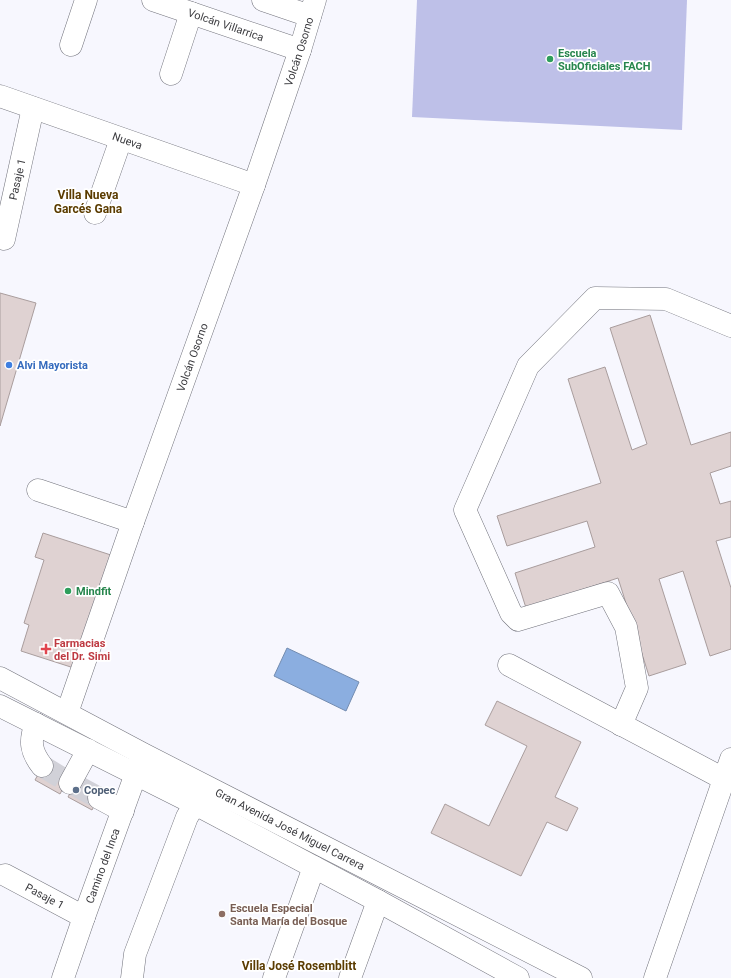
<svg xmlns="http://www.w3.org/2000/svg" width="731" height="978" font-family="Roboto,sans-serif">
	<rect width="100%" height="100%" fill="#f7f7fe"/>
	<!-- green -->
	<path fill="#bec0e8" d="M417,0H687L682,130L412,117Z"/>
	<!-- water -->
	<path fill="#8baee0" stroke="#738cb0" d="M287,648L359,682L346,711L274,676Z"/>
	<!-- building -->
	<path fill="#dfd2d2" stroke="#a99d9d" d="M0,293L36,303L0,426Z
		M650,315L691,445L731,432V466L710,473L720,504L731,501V537L716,541L731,588V649L710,656L683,571L659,579L686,664L649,676L618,578L526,608L515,573L595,547L587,521L507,546L497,516L601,483L568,379L605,367L632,450L647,444L610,328Z
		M43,533L114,556L77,669L21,651L29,625L24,623L44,560L35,557Z
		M497,701L581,742L555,797L578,808L567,831L547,822L521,876L431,833L445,804L489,826L527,746L485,725Z
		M46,760L71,773L60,794L35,780Z
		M79,776L103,790L92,810L68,797Z"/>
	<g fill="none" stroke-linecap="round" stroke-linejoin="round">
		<!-- minor-tunnel -->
		<path stroke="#d1d1d8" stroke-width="22" stroke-dasharray="22 11" stroke-linecap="butt" d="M42,766L67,781
			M75,785L99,798"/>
		<!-- minor casing -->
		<g stroke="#72737c" stroke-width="23">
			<g id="minor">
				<path id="s1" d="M153,0L300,50"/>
				<path d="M263,0L310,16"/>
				<path d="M71,45L86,0"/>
				<path d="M171,74L191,13"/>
				<path id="s2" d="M0,96L254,185"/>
				<path d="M95,213L121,139"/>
				<path id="s3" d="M4,239L33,108"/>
				<path d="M38,490L133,522"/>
				<path d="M509,665L724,779"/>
				<path id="s4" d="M67,713L133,522L254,185L300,50L315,0"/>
				<path d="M36,724C29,741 31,752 42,766"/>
				<path d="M621,725L637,688L626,627L608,593L518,620L511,613L465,510L528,366L595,298L666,299L731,326"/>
				<path d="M70,783L88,750"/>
				<path d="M99,798L123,811"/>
				<path id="s5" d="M5,875L84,917"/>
				<path id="s6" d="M63,978L84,917L142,757"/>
				<path d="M132,978L135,954L187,817L195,804"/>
				<path d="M274,978L314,867"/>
				<path d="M350,978L378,901"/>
				<path d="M655,978L731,759"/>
			</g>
		</g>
		<!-- major casing -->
		<g stroke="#72737c" stroke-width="23">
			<g id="major">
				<path id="s7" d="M0,678L143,754L581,978"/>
				<path d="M0,706L195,804L378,901L518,978"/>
			</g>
		</g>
		<!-- minor -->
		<use href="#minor" stroke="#fff" stroke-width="22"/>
		<!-- major -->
		<use href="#major" stroke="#fff" stroke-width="22"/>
	</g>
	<!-- markers -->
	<g fill="#2e9e5b" stroke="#fff" stroke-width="1.5">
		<circle cx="550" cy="59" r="4"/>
		<circle cx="68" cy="591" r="4"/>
	</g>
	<circle fill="#3f7fe0" stroke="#fff" stroke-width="1.5" cx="9" cy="365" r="4"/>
	<path fill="#e0444e" stroke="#fff" stroke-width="1.5" d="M44 643h4v4h4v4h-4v4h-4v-4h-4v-4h4z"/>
	<circle fill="#5c6f8a" stroke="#fff" stroke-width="1.5" cx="76" cy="790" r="4"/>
	<circle fill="#8d6e63" stroke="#fff" stroke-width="1.5" cx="222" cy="914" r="4"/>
	<g text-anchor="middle" stroke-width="3.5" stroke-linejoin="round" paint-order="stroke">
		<!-- street labels -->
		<g font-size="11" fill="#3b3b3f" stroke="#fff">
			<text dy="4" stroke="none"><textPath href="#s1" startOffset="77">Volcán Villarrica</textPath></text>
			<text dy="4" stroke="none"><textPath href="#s4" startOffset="701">Volcán Osorno</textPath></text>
			<text dy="4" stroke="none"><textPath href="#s2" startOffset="135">Nueva</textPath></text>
			<text dy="4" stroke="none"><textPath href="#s3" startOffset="61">Pasaje 1</textPath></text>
			<text dy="4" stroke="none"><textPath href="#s4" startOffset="377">Volcán Osorno</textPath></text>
			<text dy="4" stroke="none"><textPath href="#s7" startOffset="327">Gran Avenida José Miguel Carrera</textPath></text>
			<text dy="4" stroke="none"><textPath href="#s6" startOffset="119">Camino del Inca</textPath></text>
			<text dy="4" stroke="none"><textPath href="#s5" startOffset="45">Pasaje 1</textPath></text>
		</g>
		<!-- leisure labels -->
		<g font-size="11" font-weight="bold" fill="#27864d" stroke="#fff" text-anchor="start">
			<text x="558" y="57">Escuela<tspan x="558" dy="13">SubOficiales FACH</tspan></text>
			<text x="76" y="595">Mindfit</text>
		</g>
		<!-- shop labels -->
		<g font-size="11" font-weight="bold" fill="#366cbe" stroke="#fff" text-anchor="start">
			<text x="17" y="369">Alvi Mayorista</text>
		</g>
		<!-- health labels -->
		<g font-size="11" font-weight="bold" fill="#be3a42" stroke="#fff" text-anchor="start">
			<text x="54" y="647">Farmacias<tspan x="54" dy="13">del Dr. Simi</tspan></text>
		</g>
		<!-- service labels -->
		<g font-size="11" font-weight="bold" fill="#4e5e75" stroke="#fff" text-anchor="start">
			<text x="84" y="794">Copec</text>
		</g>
		<!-- education labels -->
		<g font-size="11" font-weight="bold" fill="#785e54" stroke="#fff" text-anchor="start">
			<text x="230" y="912">Escuela Especial<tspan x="230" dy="13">Santa María del Bosque</tspan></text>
		</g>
		<!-- neighbourhood labels -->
		<g font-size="12" font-weight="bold" fill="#5b3c01" stroke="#fff">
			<text x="88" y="199">Villa Nueva<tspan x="88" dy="14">Garcés Gana</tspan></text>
			<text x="299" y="970">Villa José Rosemblitt</text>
		</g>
	</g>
</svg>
